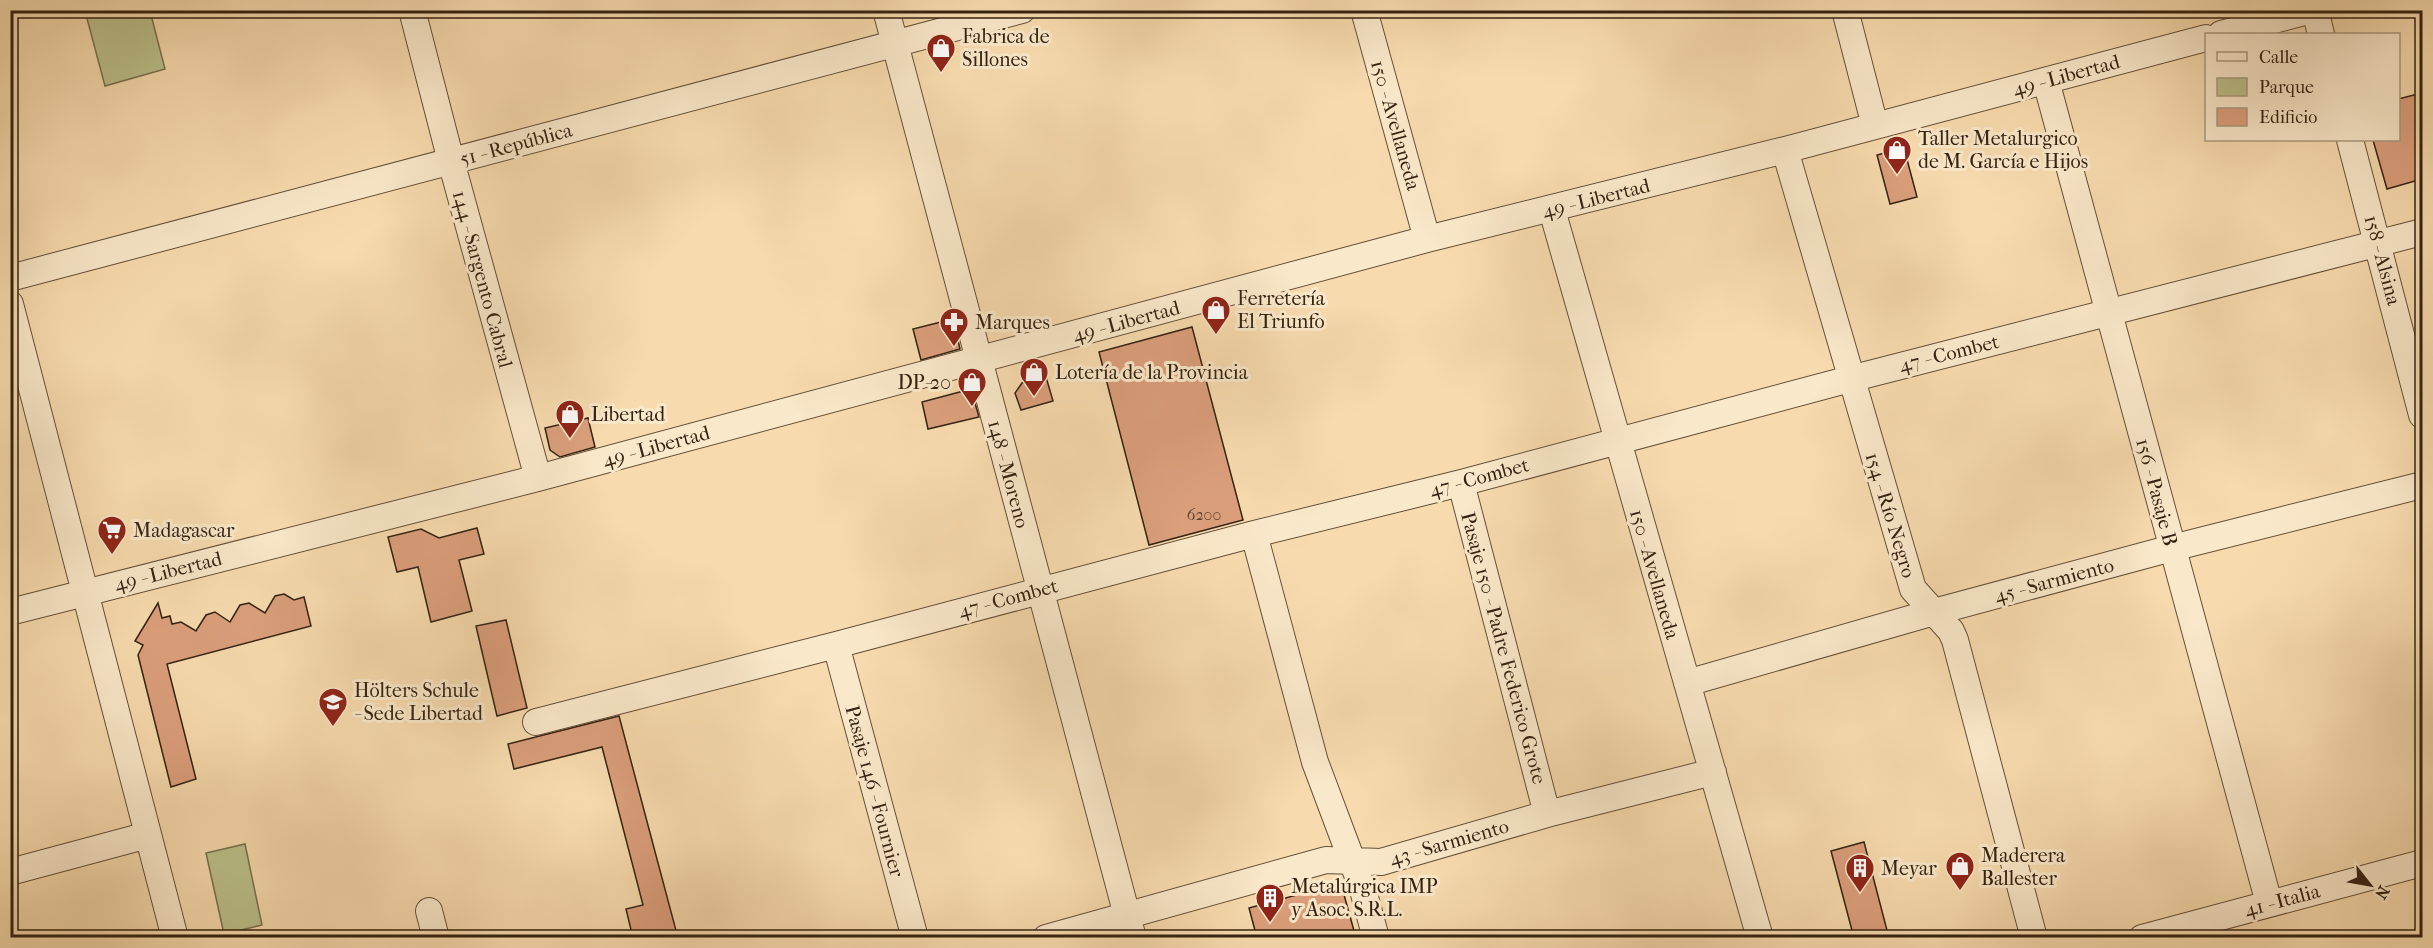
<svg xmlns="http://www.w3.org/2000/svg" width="2433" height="948" font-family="'IM FELL French Canon',serif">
	<rect width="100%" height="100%" fill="#f7dbae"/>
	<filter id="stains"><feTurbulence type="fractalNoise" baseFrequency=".00333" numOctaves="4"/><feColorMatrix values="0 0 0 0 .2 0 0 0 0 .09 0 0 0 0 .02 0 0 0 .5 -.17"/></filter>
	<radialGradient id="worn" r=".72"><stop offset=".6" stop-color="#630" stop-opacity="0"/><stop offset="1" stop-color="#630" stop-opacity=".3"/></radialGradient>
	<!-- green -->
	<path fill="#bbc08b" stroke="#78714e" stroke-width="1.5" d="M85,11H150L165,69L105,86Z
		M245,844L262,925L224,934L206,853Z"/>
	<!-- building -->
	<path fill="#db9f7c" stroke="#342212" stroke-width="1.5" d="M2422,93V179L2387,189L2373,140H2398V99Z
		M1904,148L1917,197L1890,204L1877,155Z
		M953,319L960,349L921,360L913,329Z
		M1192,327L1243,520L1149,545L1099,352Z
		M1046,377L1053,401L1021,410L1015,393L1022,383Z
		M971,389L979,417L928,429L922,402Z
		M588,418L595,447L560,457L550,450L545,428Z
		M477,528L484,554L459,560L472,611L431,622L418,567L397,572L388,537L421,529L439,538Z
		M284,594L294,600L304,597L311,626L167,664L196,779L171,787L138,655L143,645L135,641L158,603L162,618L170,616L172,624L181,622L196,631L206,615L215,612L230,622L240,605L249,603L265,613L275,596Z
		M506,620L527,708L497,716L476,626Z
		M619,716L662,878L678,938H633L626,909L643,905L602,747L514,769L508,744Z
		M1864,842L1889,938H1854L1831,851Z
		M1333,885L1343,891L1356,938H1257L1249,908Z"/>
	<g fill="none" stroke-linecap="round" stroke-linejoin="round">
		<!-- minor casing -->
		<g stroke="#655039" stroke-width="28">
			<path id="minor" d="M412,10L451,161L538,478
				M886,10L1133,938
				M1364,10L1427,239
				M1845,10L1875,126
				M2315,10L2321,34
				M2221,34L2312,10
				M2046,81L2269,903
				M2350,140L2422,415
				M1785,150L1913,589L1951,631L1955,640L2034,938
				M1552,210L1760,938
				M10,278L1022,10
				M10,304L175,938
				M1461,483L1547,814
				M1254,534L1315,762L1363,890L1376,938
				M10,612L538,478L1427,239L1785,150L2206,38
				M836,645L915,938
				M1687,683L1934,612L2172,548L2422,485
				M536,722L836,645L1254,534L1461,483L1850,379L2422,232
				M10,872L148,835
				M429,911L436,938
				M1046,938L1326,860L1381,862L1547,814L1713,772
				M2142,938L2422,863"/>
		</g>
		<!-- minor -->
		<use href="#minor" stroke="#fae8ca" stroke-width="26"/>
	</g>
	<!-- icons -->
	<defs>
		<g id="shop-pin" transform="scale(1.5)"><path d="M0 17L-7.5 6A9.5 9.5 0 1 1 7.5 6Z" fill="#8f2418" stroke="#fae8ca"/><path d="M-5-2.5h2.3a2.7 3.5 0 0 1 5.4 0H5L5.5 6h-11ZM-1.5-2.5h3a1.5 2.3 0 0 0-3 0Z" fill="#fff"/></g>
		<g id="pharmacy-pin" transform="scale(1.5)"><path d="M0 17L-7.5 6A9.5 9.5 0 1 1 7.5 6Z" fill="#8f2418" stroke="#fae8ca"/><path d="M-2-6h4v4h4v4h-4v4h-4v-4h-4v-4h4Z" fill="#fff"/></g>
		<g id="supermarket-pin" transform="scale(1.5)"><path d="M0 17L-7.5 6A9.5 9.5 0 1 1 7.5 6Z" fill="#8f2418" stroke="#fae8ca"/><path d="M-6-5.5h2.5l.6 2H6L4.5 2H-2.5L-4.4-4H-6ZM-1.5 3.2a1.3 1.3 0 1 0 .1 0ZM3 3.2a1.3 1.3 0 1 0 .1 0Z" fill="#fff"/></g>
		<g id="school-pin" transform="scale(1.5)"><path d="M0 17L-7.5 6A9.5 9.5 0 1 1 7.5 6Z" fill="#8f2418" stroke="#fae8ca"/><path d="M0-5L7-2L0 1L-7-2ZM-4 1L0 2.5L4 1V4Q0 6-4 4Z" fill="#fff"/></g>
		<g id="building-pin" transform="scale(1.5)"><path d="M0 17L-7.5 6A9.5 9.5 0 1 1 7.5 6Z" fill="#8f2418" stroke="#fae8ca"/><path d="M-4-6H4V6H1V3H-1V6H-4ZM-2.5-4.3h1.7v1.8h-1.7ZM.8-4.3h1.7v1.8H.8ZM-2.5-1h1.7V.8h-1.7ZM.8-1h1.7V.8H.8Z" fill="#fff"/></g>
	</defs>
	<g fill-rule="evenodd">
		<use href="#shop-pin" x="941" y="48"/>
		<use href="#shop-pin" x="1897" y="150"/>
		<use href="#shop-pin" x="1216" y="310"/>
		<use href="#pharmacy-pin" x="954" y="322"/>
		<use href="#shop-pin" x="1034" y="372"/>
		<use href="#shop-pin" x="972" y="382"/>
		<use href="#shop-pin" x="570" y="414"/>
		<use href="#supermarket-pin" x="112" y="530"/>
		<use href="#school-pin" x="333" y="702"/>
		<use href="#shop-pin" x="1960" y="866"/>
		<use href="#building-pin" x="1860" y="868"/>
		<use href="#building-pin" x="1270" y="898"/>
	</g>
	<g text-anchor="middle" stroke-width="6" stroke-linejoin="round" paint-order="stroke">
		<!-- number labels -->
		<g font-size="16" fill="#5e412c">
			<text x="1204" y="520">6200</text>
		</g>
		<!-- poi labels -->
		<g font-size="20" fill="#342212" stroke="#fae8ca" text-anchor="start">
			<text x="962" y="43">Fabrica de<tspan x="962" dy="23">Sillones</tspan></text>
			<text x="1918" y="145">Taller Metalurgico<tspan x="1918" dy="23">de M. García e Hijos</tspan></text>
			<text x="1237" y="305">Ferretería<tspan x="1237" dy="23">El Triunfo</tspan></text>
			<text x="975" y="329">Marques</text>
			<text x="1055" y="379">Lotería de la Provincia</text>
			<text x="951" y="389" text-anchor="end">DP-20</text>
			<text x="591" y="421">Libertad</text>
			<text x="133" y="537">Madagascar</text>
			<text x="354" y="697">Hölters Schule<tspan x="354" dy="23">- Sede Libertad</tspan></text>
			<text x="1981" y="862">Maderera<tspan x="1981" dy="23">Ballester</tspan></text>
			<text x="1881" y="875">Meyar</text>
			<text x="1291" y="893">Metalúrgica IMP<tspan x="1291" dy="23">y Asoc. S.R.L.</tspan></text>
		</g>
		<!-- street labels -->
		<g font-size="20" fill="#342212" stroke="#fae8ca">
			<text transform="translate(2066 75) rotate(-15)" y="7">49 - Libertad</text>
			<text transform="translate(1396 125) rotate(74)" y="7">150 - Avellaneda</text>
			<text transform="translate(516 144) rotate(-15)" y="7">51 - República</text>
			<text transform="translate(1596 198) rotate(-14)" y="7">49 - Libertad</text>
			<text transform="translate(2383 260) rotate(75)" y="7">158 - Alsina</text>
			<text transform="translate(483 279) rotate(75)" y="7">144 - Sargento Cabral</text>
			<text transform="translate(1126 321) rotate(-15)" y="7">49 - Libertad</text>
			<text transform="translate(1949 353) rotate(-14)" y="7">47 - Combet</text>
			<text transform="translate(656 446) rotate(-15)" y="7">49 - Libertad</text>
			<text transform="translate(1009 474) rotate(75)" y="7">148 - Moreno</text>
			<text transform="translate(1479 477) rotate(-15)" y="7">47 - Combet</text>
			<text transform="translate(2157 492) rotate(75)" y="7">156 - Pasaje B</text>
			<text transform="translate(1891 515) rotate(73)" y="7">154 - Río Negro</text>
			<text transform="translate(168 571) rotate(-14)" y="7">49 - Libertad</text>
			<text transform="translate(1655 574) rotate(74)" y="7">150 - Avellaneda</text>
			<text transform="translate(2054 580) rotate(-15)" y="7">45 - Sarmiento</text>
			<text transform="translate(1008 598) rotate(-15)" y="7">47 - Combet</text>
			<text transform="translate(1504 648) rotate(75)" y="7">Pasaje 150 - Padre Federico Grote</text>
			<text transform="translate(875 791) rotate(75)" y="7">Pasaje 146 - Fournier</text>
			<text transform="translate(1449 842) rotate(-16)" y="7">43 - Sarmiento</text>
			<text transform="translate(2282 900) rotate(-15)" y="7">41 - Italia</text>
		</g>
	</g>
	<!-- margin -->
	<rect width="2433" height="948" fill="none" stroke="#f7dbae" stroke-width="36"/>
	<rect x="12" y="12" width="2409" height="924" fill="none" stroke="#342212" stroke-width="3"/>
	<rect x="18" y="18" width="2397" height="912" fill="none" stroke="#342212" stroke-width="1.5"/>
	<!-- legend -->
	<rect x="2205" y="33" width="195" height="108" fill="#fae8ca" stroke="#ab9980" stroke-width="1.5"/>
	<rect x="2217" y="52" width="30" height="9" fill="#fae8ca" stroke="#ab9980" stroke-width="1.5"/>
	<text x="2259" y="63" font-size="18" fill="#342212">Calle</text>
	<rect x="2217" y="78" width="30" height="18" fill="#bbc08b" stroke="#ab9980" stroke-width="1.5"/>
	<text x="2259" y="93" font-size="18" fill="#342212">Parque</text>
	<rect x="2217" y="108" width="30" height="18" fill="#db9f7c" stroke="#ab9980" stroke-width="1.5"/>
	<text x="2259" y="123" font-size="18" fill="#342212">Edificio</text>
	<!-- north arrow -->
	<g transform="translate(2370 885) rotate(121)" stroke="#fae8ca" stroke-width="4.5" paint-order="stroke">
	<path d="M0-4.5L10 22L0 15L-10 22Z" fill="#342212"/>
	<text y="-9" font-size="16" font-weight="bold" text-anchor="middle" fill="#342212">N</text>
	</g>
	<rect width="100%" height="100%" filter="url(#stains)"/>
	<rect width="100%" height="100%" fill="url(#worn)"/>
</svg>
